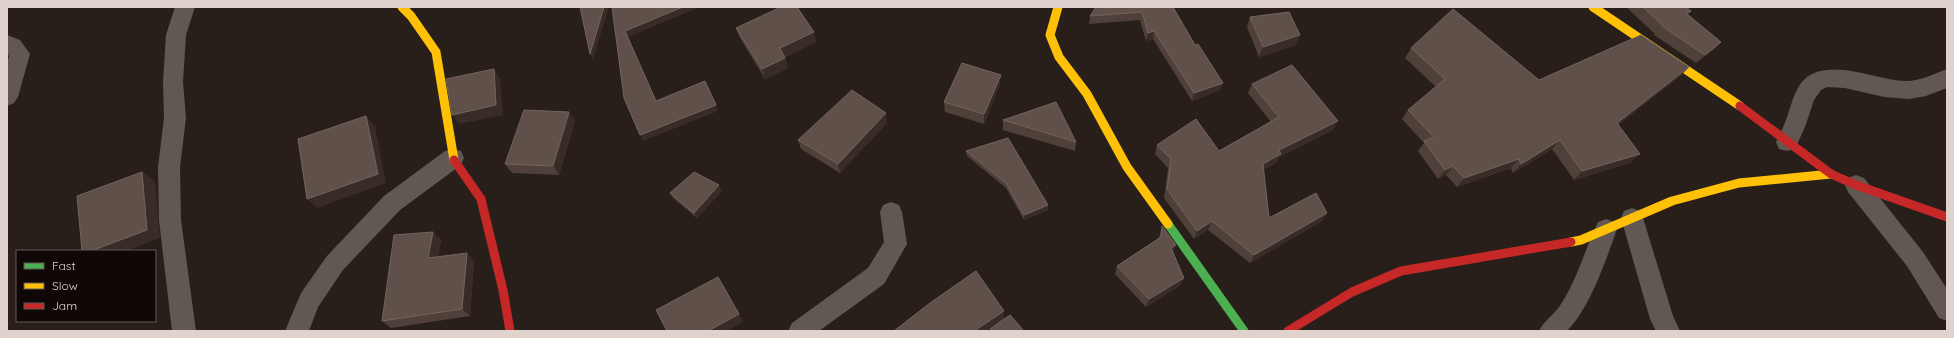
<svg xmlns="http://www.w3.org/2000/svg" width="1954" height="338" font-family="Quicksand,sans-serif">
	<rect width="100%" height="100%" fill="#281e1a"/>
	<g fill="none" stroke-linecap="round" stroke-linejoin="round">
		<!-- street -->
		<path fill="#615854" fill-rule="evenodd" d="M175,7H195L186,35L183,82L186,118L180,167L181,220L196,331H172L159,220L158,167L164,118L163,82L166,35Z
			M7,35L20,40L30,54L18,97L14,103L7,106V63L9,56L7,53Z
			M1947,69V88L1926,96L1909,99L1884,97L1845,88L1827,87L1821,90L1814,100L1805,127L1795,149L1787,151L1779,149L1776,142C1778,136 1782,131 1784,125C1790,111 1792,96 1801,83C1825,54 1876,81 1906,81C1921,81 1933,74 1947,69Z
			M453,149L461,151L464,158L461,165L400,210L343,270L318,307L309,331H285L301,293L327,256L384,196L445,151Z
			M1856,175L1864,178L1923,252L1947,289V321L1939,318L1907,266L1848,192L1845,185L1848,178Z
			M891,202L899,205L902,212L907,244L884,284L819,331H788L792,323L868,268L884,242L880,212L883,205Z
			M1632,208L1640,211L1643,218L1673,316L1680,331H1656L1650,319L1621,218L1624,211Z
			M1606,219L1614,222L1617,229C1606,260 1590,308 1567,331H1539C1544,321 1552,316 1559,307C1576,283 1585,249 1598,222Z"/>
		<!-- fast -->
		<path stroke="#4caf50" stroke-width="9" d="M1168,224L1244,331"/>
		<!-- slow -->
		<path stroke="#ffc107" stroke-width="9" d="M402,7L411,16L436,52L454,160
			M1058,7L1050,35L1059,57L1087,94L1127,167L1168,224
			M1593,7L1740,106
			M1571,242L1581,240L1672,201L1739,183L1831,174"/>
		<!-- jam -->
		<path stroke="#c62828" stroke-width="9" d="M1740,106L1831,174L1856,185L1947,217
			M454,160L481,199L503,290L510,331
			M1288,331L1352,292L1401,271L1571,242"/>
	</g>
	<!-- wall -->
	<path fill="#4f413a" d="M1173,7L1195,45L1223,83L1220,90L1192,101L1153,39L1146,41L1140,20L1089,24L1090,16Z
		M1626,7H1686L1688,15L1721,42L1712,51L1696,63L1654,35L1655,34Z
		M1250,17L1296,45L1259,57L1247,27Z
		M736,28L814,32L816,42L785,57L788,68L765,79L740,38Z
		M1411,48L1539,80L1689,67L1679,77L1618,125L1630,163L1574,180L1552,149L1513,173L1511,168L1457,187L1446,175L1438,179L1418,151L1424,143L1402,119L1408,110L1436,87L1405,58Z
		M1000,84L984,124L945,112L944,102Z
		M1252,84L1333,130L1279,157L1276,163L1263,170L1269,218L1327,213L1322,221L1250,263L1208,230L1194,239L1164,198L1168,168L1155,154L1157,145L1219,151L1271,122L1248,93Z
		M1003,120L1076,142L1075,151L1003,130Z
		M575,121L559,175L512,173L505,164Z
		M887,123L840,173L801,149L798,140Z
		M966,151L1048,210L1024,220L1006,188L967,156Z
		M722,191L697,218L673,198L670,193Z
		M1162,226L1173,253L1181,285L1146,307L1115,274L1117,266L1159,238Z
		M433,232L441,240L438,257L474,261L470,316L391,328L382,321Z"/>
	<!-- shaded-wall -->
	<path fill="#392c27" d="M604,7H609L593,60L590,54Z
		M683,7H700L628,37L625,31Z
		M1154,31L1153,39L1146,41L1148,33Z
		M814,32L816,42L782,58L780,48Z
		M1300,35L1296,45L1259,57L1263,47Z
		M1721,42L1712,51L1696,63L1705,55Z
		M785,58L788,68L765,79L762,69Z
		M1689,67L1679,77L1608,133L1617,123Z
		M494,69L500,79L503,115L459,124L452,115Z
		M1001,75L1000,84L984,124V114Z
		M1223,83L1220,90L1192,101L1194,93Z
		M716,105L718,111L643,141L640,135Z
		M569,112L575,121L559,175L553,166Z
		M886,113L887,123L840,173L838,164Z
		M366,116L375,126L386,183L317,208L307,199Z
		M1338,121L1333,130L1279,157L1276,163L1258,173L1263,164L1279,150Z
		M1560,140L1552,149L1513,173L1521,164Z
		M1640,154L1630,163L1574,180L1582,171Z
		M1519,159L1511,168L1457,187L1464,178Z
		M1453,166L1446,175L1438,179L1445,170Z
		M142,172L155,181L160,238L126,251H91Z
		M719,185L722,191L697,218L694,213Z
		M1048,205V210L1024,220V215Z
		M1327,213L1322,221L1250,263L1254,255Z
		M1212,221L1208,230L1194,239L1197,231Z
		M433,232L441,240L436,266L428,258Z
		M1176,245L1173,253L1171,248Z
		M467,253L474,261L470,316L462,309Z
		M1184,278L1181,285L1146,307L1149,299Z
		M1004,311V319L985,331H974Z
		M739,314L743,322L726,331H708Z"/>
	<!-- building -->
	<path fill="#5f514a" stroke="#73655e" d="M580,7H604L590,54Z
		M612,7H683L625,31L656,101L705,81L716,105L640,135L624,98Z
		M781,7H797L814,32L780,48L785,58L762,69L736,28Z
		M1096,7H1173L1195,45L1198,44L1223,83L1194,93L1154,31L1148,33L1142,12L1090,16Z
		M1643,7H1686L1691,11L1687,14L1721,42L1705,55L1662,26H1663Z
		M1453,9L1539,80L1641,35L1689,67L1617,123L1640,154L1582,171L1560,140L1521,164L1519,159L1464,178L1453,166L1445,170L1424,141L1434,137L1408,110L1445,79L1411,48Z
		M1289,12L1300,35L1263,47L1250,17Z
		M962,63L1001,75L984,114L944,102Z
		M1292,65L1338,121L1279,150L1281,154L1263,164L1269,218L1316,193L1327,213L1254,255L1212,221L1197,231L1167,189L1171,159L1157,145L1196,119L1219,151L1279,117L1252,84Z
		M494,69L496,105L452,115L446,79Z
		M852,90L886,113L838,164L798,140Z
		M1056,102L1076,142L1003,120Z
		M524,110L569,112L553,166L505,164Z
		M366,116L378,174L307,199L298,139Z
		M1008,138L1048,205L1024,215L1006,183L966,151Z
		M142,172L147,230L91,251H82L77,196Z
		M694,172L719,185L694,213L670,193Z
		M1162,226L1176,245L1171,248L1184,278L1149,299L1117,266L1161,237Z
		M433,232L428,258L467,253L462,309L382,321L394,235Z
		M976,271L1004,311L974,331H894L930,303Z
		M718,277L739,314L708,331H667L656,310Z
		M1010,315L1024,331H991L990,329Z"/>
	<!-- border -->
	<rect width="1954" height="338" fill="none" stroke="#e0d3cd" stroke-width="16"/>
	<!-- legend -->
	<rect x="16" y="250" width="140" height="72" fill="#100806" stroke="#635956"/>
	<rect x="24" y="263" width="20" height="6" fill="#4caf50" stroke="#635956"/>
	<text x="52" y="270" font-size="12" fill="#e0d3cd">Fast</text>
	<rect x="24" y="283" width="20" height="6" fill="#ffc107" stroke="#635956"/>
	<text x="52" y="290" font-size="12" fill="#e0d3cd">Slow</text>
	<rect x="24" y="303" width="20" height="6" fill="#c62828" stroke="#635956"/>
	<text x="52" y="310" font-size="12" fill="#e0d3cd">Jam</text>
</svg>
